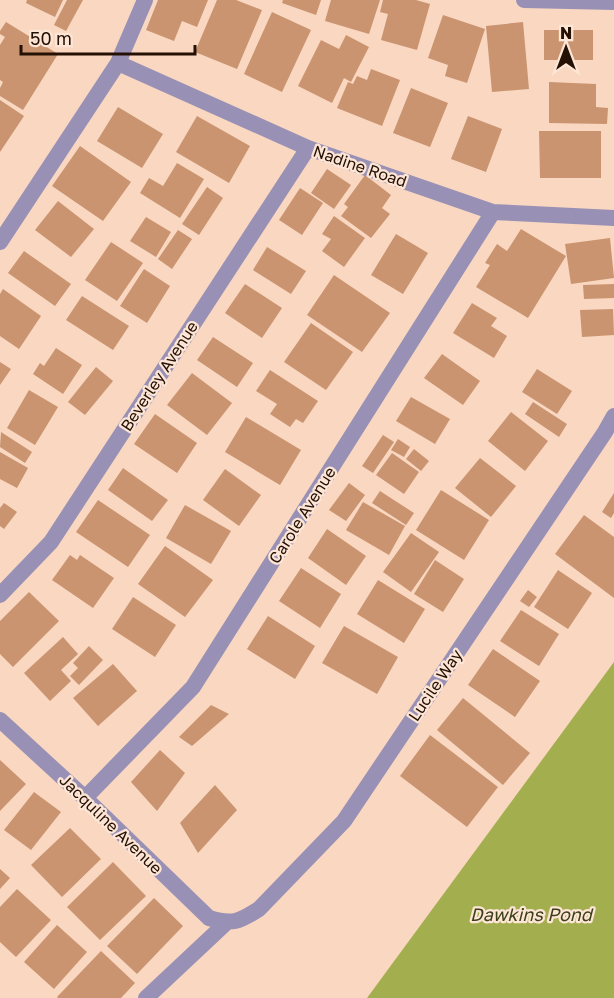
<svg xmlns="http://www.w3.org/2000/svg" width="614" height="998" font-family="'Golos Text',sans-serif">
	<rect width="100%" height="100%" fill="#f9d7c0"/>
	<!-- water -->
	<path fill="#a3ae4f" d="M614,662V998H367Z"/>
	<!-- building -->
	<path fill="#ca9470" d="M27,0H63L55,17L26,3Z
		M67,0H83L66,31L54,25Z
		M158,0H208L197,27L182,21L174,41L146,30Z
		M217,0H236L262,10L237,69L195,52Z
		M283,0H321L316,15L282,3Z
		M331,0H380L369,34L325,21Z
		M383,0H416L430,4L417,50L381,40L388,14L380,12Z
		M272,12L311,30L282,92L244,74Z
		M443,15L485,29L467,83L445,76L448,65L428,58Z
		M6,22L58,54L23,110L0,96V88L3,82L0,80V45L5,37L0,34V31Z
		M523,22L529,89L492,92L486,26Z
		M544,30H593V60H544Z
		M346,35L369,47L351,82L344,78L332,103L298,86L321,40L339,49Z
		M371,69L400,80L382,126L337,108L348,82L353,84L357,76L367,80Z
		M549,82L596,84V107L608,108L607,124L549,123Z
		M411,88L448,103L430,147L393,133Z
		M0,100L24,116L0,152Z
		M118,107L163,134L142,168L97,141Z
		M197,116L250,146L229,183L176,152Z
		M468,116L502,129L486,172L451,159Z
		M539,131H601V178H540Z
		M80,146L131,182L103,221L52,186Z
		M177,163L204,179L180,218L140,193L149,178L163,186Z
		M327,169L351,185L334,209L311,193Z
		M365,175L391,195L382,208L390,214L371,238L341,216L348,207L344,204Z
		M207,187L223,198L199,235L182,224Z
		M300,188L323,203L302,235L279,220Z
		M58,201L94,229L71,257L35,230Z
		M334,216L365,238L344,267L322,251L331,239L322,234Z
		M146,217L171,232L156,257L130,241Z
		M521,229L566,256L528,318L476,287L490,265L485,263L497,244L507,251Z
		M178,230L192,239L172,269L158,259Z
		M396,234L428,253L403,294L371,275Z
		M610,238L614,278L571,284L565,244Z
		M111,242L143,263L117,301L85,280Z
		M267,247L306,271L291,294L253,270Z
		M24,251L71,284L55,306L8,273Z
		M144,269L170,286L147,323L120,306Z
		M334,275L390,313L362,352L307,315Z
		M245,284L282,308L262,338L225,313Z
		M614,284V298L584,299L583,285Z
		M3,289L41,316L19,349L0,336V294Z
		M82,296L129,326L113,350L66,320Z
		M472,303L497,318L491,326L507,336L494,358L453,333Z
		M613,309L614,335L582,337L580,310Z
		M311,323L353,352L326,390L284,362Z
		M213,337L253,363L237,387L197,360Z
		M56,348L82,365L63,394L33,374L40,363L44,366Z
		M442,354L480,381L463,405L424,378Z
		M0,362L11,369L0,385Z
		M96,367L113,381L85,415L68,402Z
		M537,369L572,391L557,414L522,392Z
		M270,370L318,401L303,423L296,419L290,427L270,414L277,404L256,391Z
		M192,373L232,403L207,435L167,405Z
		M29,390L58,407L35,445L7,428Z
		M411,397L450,419L435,444L396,421Z
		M533,402L567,424L559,437L525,414Z
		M511,412L548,441L525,471L488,441Z
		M155,414L197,443L177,473L134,444Z
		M246,417L301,450L280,485L225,452Z
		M1,432L32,452L25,463L0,447Z
		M383,435L394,442L373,473L362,466Z
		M398,439L410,447L404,457L391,450Z
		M414,449L429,461L421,471L406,459Z
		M0,452L28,468L17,488L0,479Z
		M392,453L419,472L404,494L376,475Z
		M480,458L516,486L491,517L455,488Z
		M123,468L168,500L152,521L108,490Z
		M225,469L261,495L239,526L203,500Z
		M349,483L365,495L346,521L329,510Z
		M441,490L489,520L464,560L416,530Z
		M380,491L414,513L406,525L372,503Z
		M614,493V513L611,518L602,512Z
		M98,500L150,535L128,567L76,532Z
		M363,502L405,526L389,555L346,530Z
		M4,503L17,512L4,529L0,526V508Z
		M185,505L231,531L211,564L166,538Z
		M584,515L614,537V598L555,554Z
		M327,529L366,556L346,585L308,558Z
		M411,533L439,552L411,592L383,572Z
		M165,546L213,580L185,617L138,584Z
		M70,555L77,560L80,555L114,578L93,608L52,580Z
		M435,560L464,579L443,612L414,594Z
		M301,568L341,594L320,628L279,601Z
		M558,570L592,593L568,629L534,607Z
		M378,580L425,609L404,643L357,614Z
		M528,590L537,597L529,607L520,601Z
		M29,592L59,621L13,667L0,654V621Z
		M133,597L176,625L155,657L112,629Z
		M521,610L559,634L539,666L500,641Z
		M268,616L315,646L295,679L247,649Z
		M344,626L398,657L377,694L322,663Z
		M63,637L78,654L61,670L71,681L50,701L24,673Z
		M89,646L103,660L79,685L70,676L78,668L73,663Z
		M493,649L540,681L515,717L468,685Z
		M113,664L137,691L98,726L73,698Z
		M463,698L530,753L503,785L437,730Z
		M211,705L229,714L192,746L179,737Z
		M430,735L498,787L467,827L400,776Z
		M160,750L185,773L157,811L131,782Z
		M0,760L26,784L0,811Z
		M215,785L237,810L198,853L180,823Z
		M34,792L61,812L31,850L4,830Z
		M70,828L101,859L62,897L31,865Z
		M113,862L146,896L100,940L67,907Z
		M0,869L10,878L0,889Z
		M17,889L51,920L16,957L0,942V907Z
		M154,898L183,926L137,974L107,946Z
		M57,925L87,952L54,989L24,962Z
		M101,951L135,983L121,998H58L57,997Z"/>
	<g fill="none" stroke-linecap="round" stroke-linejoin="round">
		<!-- minor -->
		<path stroke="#9991b5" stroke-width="16" d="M524,0L614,2
			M118,63L308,148L493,212L614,218
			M0,242L118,63L145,0
			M0,595L51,542L308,148
			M0,720L85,798L209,918C232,925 239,922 259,909L344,821L605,432L614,416
			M85,798L193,687L493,212
			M146,998L226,923"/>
	</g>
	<g text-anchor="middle" stroke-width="4.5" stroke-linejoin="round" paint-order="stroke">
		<!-- street labels -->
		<g font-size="16" fill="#241104" stroke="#fee6d7">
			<text transform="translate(360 166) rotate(19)" y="6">Nadine Road</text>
			<text transform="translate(159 376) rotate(-57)" y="6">Beverley Avenue</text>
			<text transform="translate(302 515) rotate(-58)" y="6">Carole Avenue</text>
			<text transform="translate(435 685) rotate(-56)" y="6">Lucile Way</text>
			<text transform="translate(111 824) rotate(44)" y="6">Jacquline Avenue</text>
		</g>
		<!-- water labels -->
		<g font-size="18" font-style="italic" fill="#3b4018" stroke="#fee6d7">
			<text x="531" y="921">Dawkins Pond</text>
		</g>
	</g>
	<!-- north arrow -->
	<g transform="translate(566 48)" stroke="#fee6d7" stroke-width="4.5" paint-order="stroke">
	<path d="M0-4.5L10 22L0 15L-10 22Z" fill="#241104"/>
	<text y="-9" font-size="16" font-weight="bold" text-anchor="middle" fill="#241104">N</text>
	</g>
	<!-- scale -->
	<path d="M21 45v9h174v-9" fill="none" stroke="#241104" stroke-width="3"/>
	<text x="30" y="45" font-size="18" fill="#241104" stroke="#fee6d7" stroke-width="4.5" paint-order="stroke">50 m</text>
</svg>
